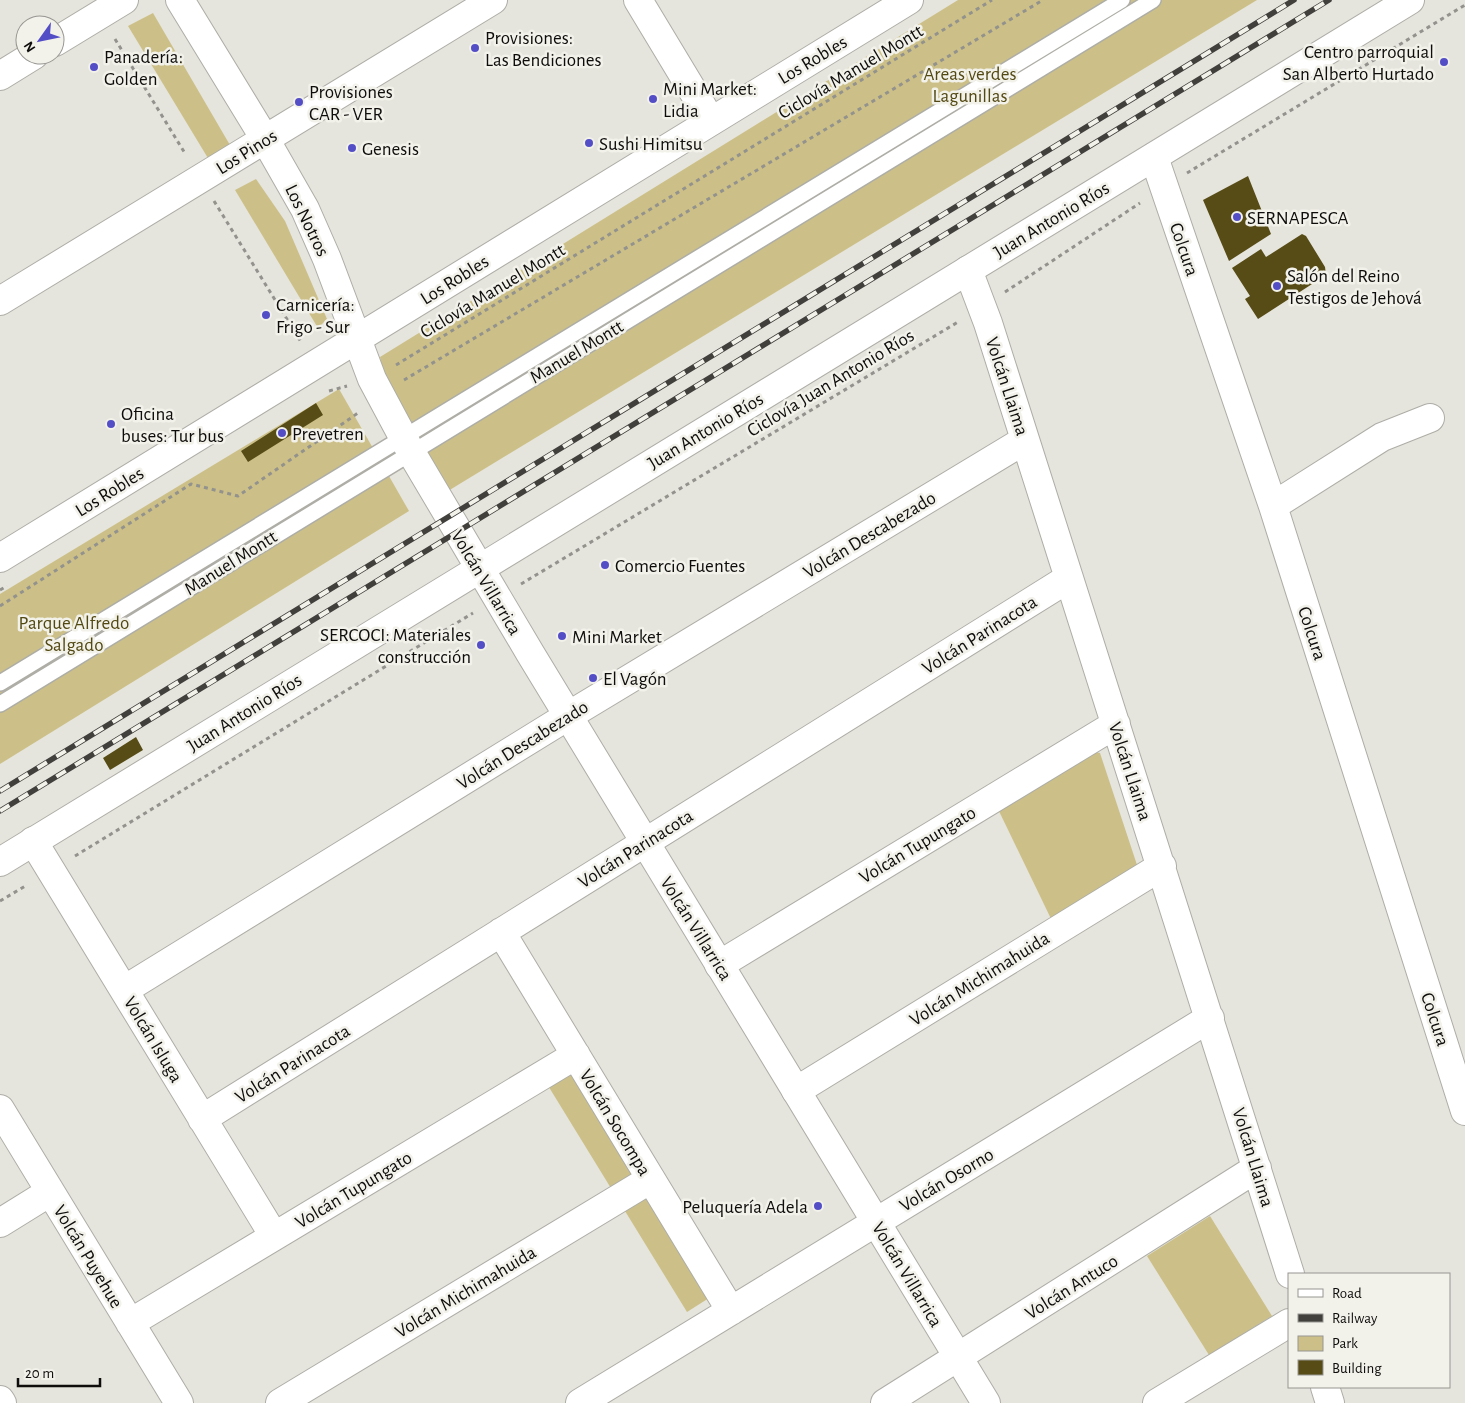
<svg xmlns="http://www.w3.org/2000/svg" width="1465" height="1403" font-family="'Alegreya Sans',sans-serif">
	<rect width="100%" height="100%" fill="#e5e4dd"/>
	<!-- green -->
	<path fill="#ccc088" d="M958,0H1257L448,491L387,391L380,357Z
		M153,13L241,164L220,178L128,26Z
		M256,179L285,221L327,319L318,328L235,190Z
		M339,389L409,511L0,764V594Z
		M1086,750L1100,753L1140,874L1054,925L997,807Z
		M570,1070L709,1298L687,1312L547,1084Z
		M1210,1216L1272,1316L1209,1355L1147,1256Z"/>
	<!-- building -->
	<path fill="#574c16" d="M1248,176L1271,234L1229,261L1203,200Z
		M1302,234L1306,236L1325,267L1326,275L1258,319L1245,299L1250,296L1232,268L1261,249L1266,257Z
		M316,403L323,415L248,462L241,451Z
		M136,737L143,750L110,770L103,758Z"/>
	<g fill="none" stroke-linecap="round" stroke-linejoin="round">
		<!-- lane casing -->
		<g stroke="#aeada6" stroke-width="18">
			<path id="lane" d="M0,683C373,453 750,230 1122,0
				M0,704L1153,0"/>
		</g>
		<!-- street casing -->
		<g stroke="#aeada6" stroke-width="30">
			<path id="street" d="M638,0L711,121
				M55,42L124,0
				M0,76L34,55
				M1154,157L1273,506L1465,1111
				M968,270L988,323L1290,1274
				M0,301L493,0
				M1273,506L1382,437L1430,418
				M33,841L274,1236
				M501,932L731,1311
				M719,965L1116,724
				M124,990L568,716L1025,440
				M796,1091L1162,866
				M0,1109L179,1403
				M202,1119L1069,578
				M0,1223L50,1192
				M130,1323L576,1055
				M1325,1387L1330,1403
				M0,1400L2,1403
				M280,1403L651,1179
				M580,1403L1210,1018
				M885,1403L1257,1168
				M1157,1403L1289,1323"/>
		</g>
		<!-- secondary casing -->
		<g stroke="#aeada6" stroke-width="30">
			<path id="secondary" d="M180,0L265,139L305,209L327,259L372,379L411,452L530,653L986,1403"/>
		</g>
		<!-- primary casing -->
		<g stroke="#aeada6" stroke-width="30">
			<path id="primary" d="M0,558L909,0
				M0,862L1410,0"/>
		</g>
		<!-- path -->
		<path stroke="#93928d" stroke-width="3" stroke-dasharray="4 4" stroke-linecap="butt" d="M115,39L186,155
			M1187,173L1465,5
			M214,201L301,342
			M1005,292L1140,203
			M396,365L992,0
			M404,380L1043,0
			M329,391L347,386
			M521,584L958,322
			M0,590L7,586
			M0,606L191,484L238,496L358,413
			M75,856L473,613
			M0,901L27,885"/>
		<!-- lane -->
		<use href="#lane" stroke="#fff" stroke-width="15"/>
		<!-- street -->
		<use href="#street" stroke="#fff" stroke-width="28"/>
		<!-- secondary -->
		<use href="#secondary" stroke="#fff" stroke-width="28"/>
		<!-- primary -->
		<use href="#primary" stroke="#fff" stroke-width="28"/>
		<!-- rail casing -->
		<g stroke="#41403c" stroke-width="5.5">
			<path id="rail" d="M0,791L1294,0
				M0,811L1329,0"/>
		</g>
		<!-- rail -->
		<use href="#rail" stroke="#f2f1ea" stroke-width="4" stroke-dasharray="11" stroke-linecap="butt"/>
	</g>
	<!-- markers -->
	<g fill="#544ec6" stroke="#f2f1ea" stroke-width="2">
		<circle cx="475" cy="48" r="5"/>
		<circle cx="1444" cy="62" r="5"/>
		<circle cx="94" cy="67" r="5"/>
		<circle cx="653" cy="99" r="5"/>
		<circle cx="299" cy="102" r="5"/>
		<circle cx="589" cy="143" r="5"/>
		<circle cx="352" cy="148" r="5"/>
		<circle cx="1237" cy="217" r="5"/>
		<circle cx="1277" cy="286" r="5"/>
		<circle cx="266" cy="315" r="5"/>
		<circle cx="111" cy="424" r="5"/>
		<circle cx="282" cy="433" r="5"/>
		<circle cx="605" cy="565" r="5"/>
		<circle cx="562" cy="636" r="5"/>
		<circle cx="481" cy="645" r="5"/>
		<circle cx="593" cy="678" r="5"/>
		<circle cx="818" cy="1206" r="5"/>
	</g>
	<g text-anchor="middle" stroke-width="5" stroke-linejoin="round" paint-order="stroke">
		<!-- poi labels -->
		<g font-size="19" fill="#0e0d0b" stroke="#f2f1ea" text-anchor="start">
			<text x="485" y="44">Provisiones:<tspan x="485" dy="22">Las Bendiciones</tspan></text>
			<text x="1434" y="58" text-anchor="end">Centro parroquial<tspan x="1434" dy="22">San Alberto Hurtado</tspan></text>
			<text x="104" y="63">Panadería:<tspan x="104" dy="22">Golden</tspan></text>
			<text x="663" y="95">Mini Market:<tspan x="663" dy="22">Lidia</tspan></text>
			<text x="309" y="98">Provisiones<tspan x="309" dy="22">CAR - VER</tspan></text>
			<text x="599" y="150">Sushi Himitsu</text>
			<text x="362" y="155">Genesis</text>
			<text x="1247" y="224">SERNAPESCA</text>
			<text x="1287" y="282">Salón del Reino<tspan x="1287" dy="22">Testigos de Jehová</tspan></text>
			<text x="276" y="311">Carnicería:<tspan x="276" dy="22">Frigo - Sur</tspan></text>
			<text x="121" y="420">Oficina<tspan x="121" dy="22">buses: Tur bus</tspan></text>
			<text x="292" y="440">Prevetren</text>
			<text x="615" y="572">Comercio Fuentes</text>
			<text x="471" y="641" text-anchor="end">SERCOCI: Materiales<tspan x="471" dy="22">construcción</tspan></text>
			<text x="572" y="643">Mini Market</text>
			<text x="603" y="685">El Vagón</text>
			<text x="808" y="1213" text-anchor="end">Peluquería Adela</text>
		</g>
		<!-- street labels -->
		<g font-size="19" fill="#0e0d0b" stroke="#f2f1ea">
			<text transform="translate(812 59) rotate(-31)" y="7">Los Robles</text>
			<text transform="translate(850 71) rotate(-31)" y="7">Ciclovía Manuel Montt</text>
			<text transform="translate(246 151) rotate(-32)" y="7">Los Pinos</text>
			<text transform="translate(1051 219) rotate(-31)" y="7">Juan Antonio Ríos</text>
			<text transform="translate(308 220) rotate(64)" y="7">Los Notros</text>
			<text transform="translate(1185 249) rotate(71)" y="7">Colcura</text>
			<text transform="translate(454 279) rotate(-32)" y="7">Los Robles</text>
			<text transform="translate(492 290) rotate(-31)" y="7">Ciclovía Manuel Montt</text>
			<text transform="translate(576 351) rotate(-31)" y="7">Manuel Montt</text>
			<text transform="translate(830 382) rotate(-31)" y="7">Ciclovía Juan Antonio Ríos</text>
			<text transform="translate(1008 386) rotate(72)" y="7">Volcán Llaima</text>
			<text transform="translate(705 430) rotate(-31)" y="7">Juan Antonio Ríos</text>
			<text transform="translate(109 491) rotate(-32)" y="7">Los Robles</text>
			<text transform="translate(869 534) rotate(-31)" y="7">Volcán Descabezado</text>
			<text transform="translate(230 562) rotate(-32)" y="7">Manuel Montt</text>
			<text transform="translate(487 582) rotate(59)" y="7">Volcán Villarrica</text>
			<text transform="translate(1313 633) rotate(72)" y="7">Colcura</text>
			<text transform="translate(979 634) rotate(-32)" y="7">Volcán Parinacota</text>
			<text transform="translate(244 712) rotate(-32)" y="7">Juan Antonio Ríos</text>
			<text transform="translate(522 744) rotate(-32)" y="7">Volcán Descabezado</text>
			<text transform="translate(1131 771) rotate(72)" y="7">Volcán Llaima</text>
			<text transform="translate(917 844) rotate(-31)" y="7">Volcán Tupungato</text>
			<text transform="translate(635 848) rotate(-32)" y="7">Volcán Parinacota</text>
			<text transform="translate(697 928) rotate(58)" y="7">Volcán Villarrica</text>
			<text transform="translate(979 978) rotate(-32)" y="7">Volcán Michimahuida</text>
			<text transform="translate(1436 1019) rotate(72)" y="7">Colcura</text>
			<text transform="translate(154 1039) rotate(59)" y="7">Volcán Isluga</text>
			<text transform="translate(292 1063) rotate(-32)" y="7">Volcán Parinacota</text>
			<text transform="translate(616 1122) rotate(59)" y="7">Volcán Socompa</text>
			<text transform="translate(1254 1157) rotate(73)" y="7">Volcán Llaima</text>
			<text transform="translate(946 1179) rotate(-31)" y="7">Volcán Osorno</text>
			<text transform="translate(353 1189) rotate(-31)" y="7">Volcán Tupungato</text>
			<text transform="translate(89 1256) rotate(59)" y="7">Volcán Puyehue</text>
			<text transform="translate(908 1274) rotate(59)" y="7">Volcán Villarrica</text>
			<text transform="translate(1071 1286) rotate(-32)" y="7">Volcán Antuco</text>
			<text transform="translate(465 1291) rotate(-31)" y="7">Volcán Michimahuida</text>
		</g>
		<!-- park labels -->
		<g font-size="19" fill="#524811" stroke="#f2f1ea">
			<text x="970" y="80">Areas verdes<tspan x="970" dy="22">Lagunillas</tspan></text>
			<text x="74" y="629">Parque Alfredo<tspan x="74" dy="22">Salgado</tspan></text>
		</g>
	</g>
	<!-- legend -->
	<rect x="1288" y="1273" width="162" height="115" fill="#f2f1ea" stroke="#979691"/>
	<rect x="1298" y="1289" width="25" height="8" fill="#ffffff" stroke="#979691"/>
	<text x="1332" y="1298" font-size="15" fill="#0e0d0b">Road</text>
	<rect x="1298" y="1314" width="25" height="8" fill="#41403c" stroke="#979691"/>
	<text x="1332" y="1323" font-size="15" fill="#0e0d0b">Railway</text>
	<rect x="1298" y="1336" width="25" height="15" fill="#ccc088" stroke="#979691"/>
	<text x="1332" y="1348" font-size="15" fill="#0e0d0b">Park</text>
	<rect x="1298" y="1360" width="25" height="15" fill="#574c16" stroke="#979691"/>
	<text x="1332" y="1373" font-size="15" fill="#0e0d0b">Building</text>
	<!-- north arrow -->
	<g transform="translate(40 40) rotate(237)"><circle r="24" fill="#f2f1ea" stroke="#979691"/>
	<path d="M0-4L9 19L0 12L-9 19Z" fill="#544ec6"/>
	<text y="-8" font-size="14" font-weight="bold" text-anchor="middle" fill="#0e0d0b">N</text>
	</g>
	<!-- scale -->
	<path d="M18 1378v8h82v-8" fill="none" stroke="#0e0d0b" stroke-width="2.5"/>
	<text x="25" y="1378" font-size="15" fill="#0e0d0b" stroke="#f2f1ea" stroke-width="4" paint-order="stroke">20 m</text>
</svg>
